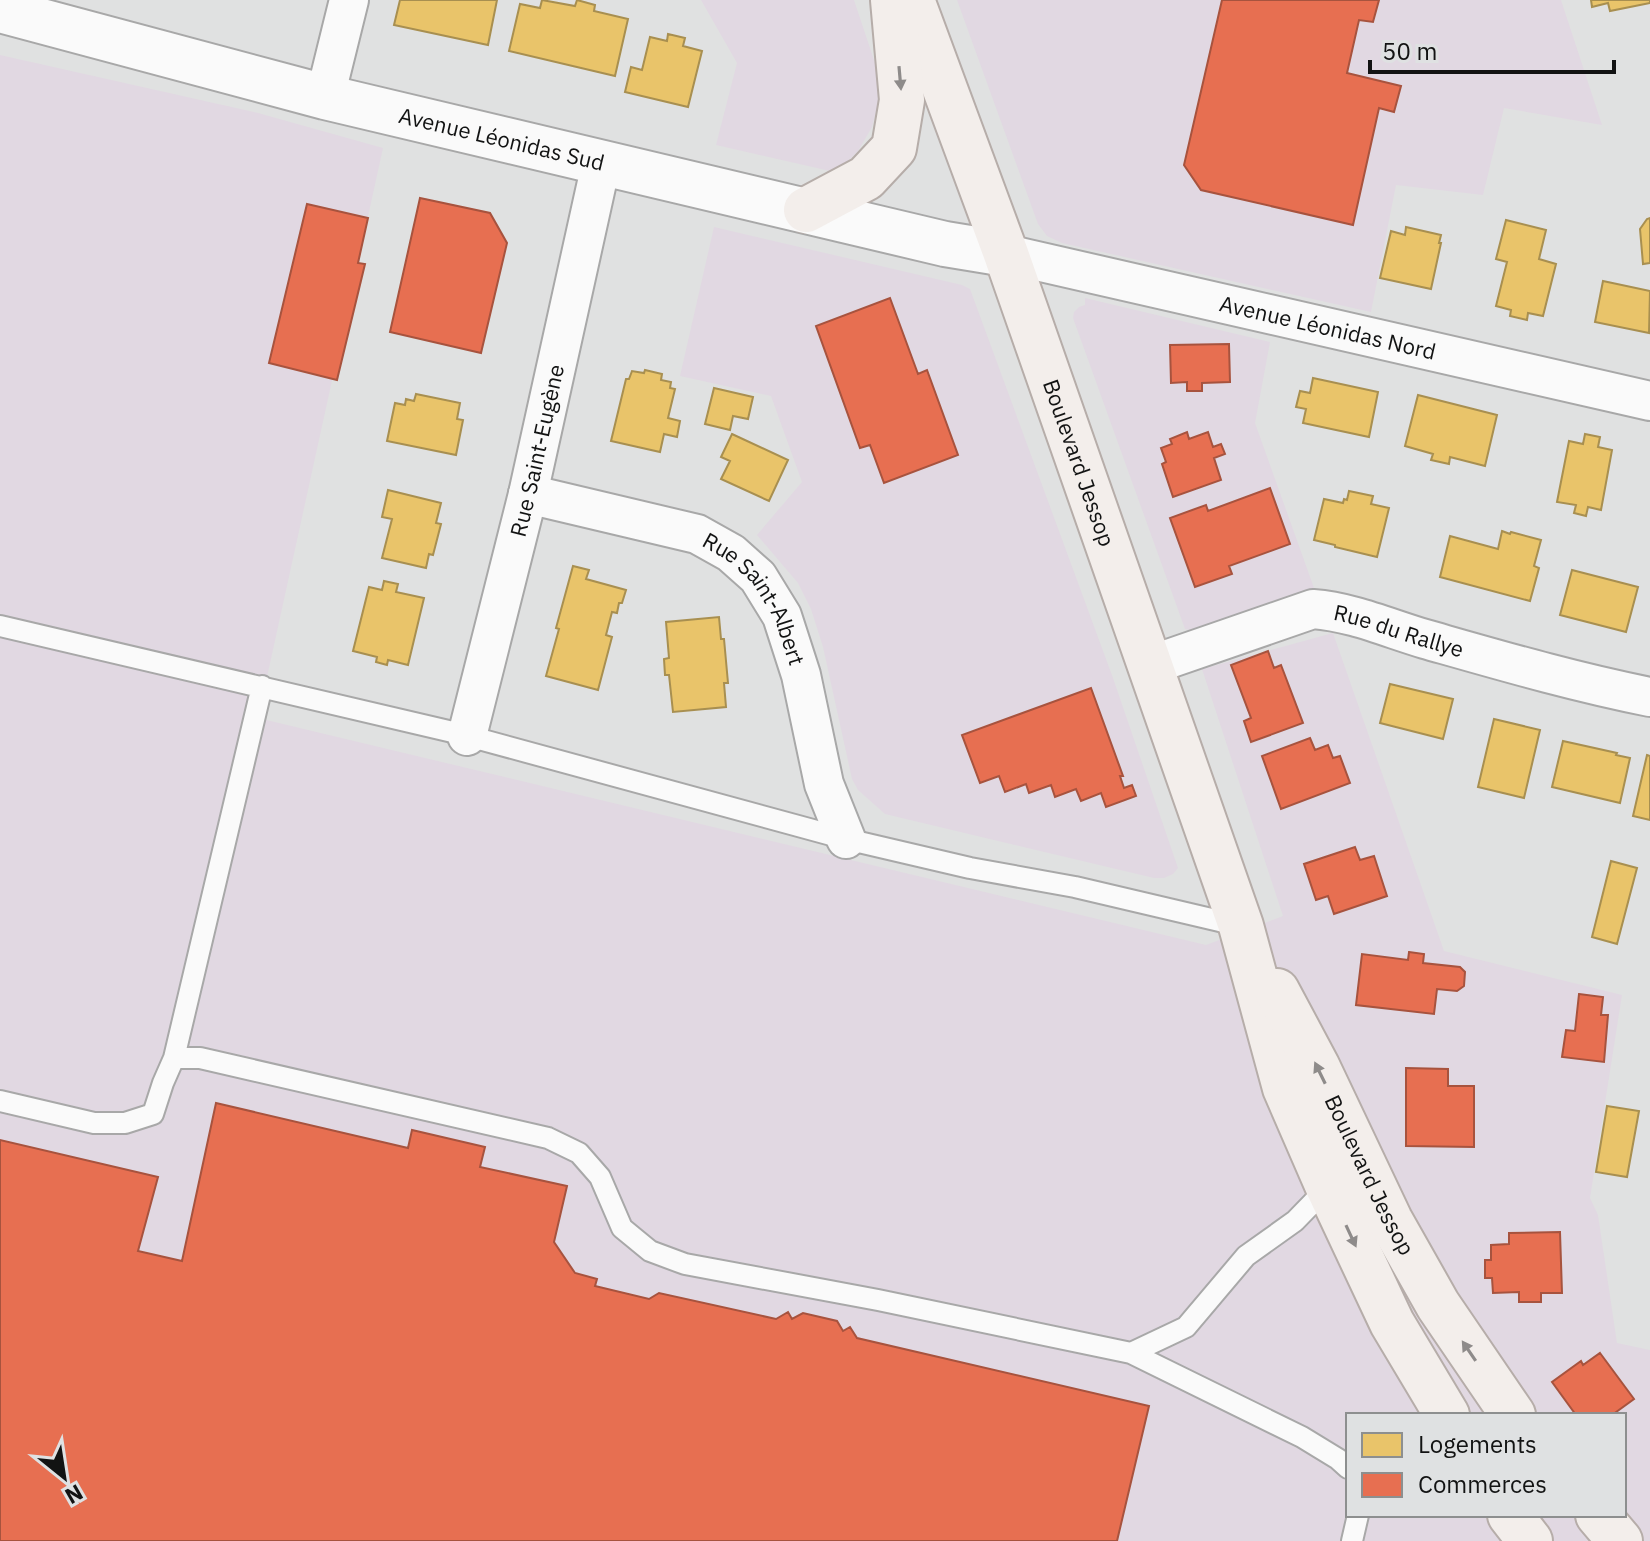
<svg xmlns="http://www.w3.org/2000/svg" width="1650" height="1541" font-family="'IBM Plex Sans',sans-serif">
	<rect width="100%" height="100%" fill="#e0e1e1"/>
	<!-- commercial -->
	<path fill="#e1d8e2" fill-rule="evenodd" d="M701,0H854L878,72V104L872,127L858,151L845,164L830,171L716,145L737,63Z
		M957,0H1561L1602,125L1504,108L1483,195L1396,185L1371,312L1062,243L1047,236L1038,224Z
		M0,55L258,113L383,148L258,718L1206,945L1283,916L1202,669L1333,633L1444,951L1622,995L1590,1198L1598,1215L1617,1343L1650,1350V1541H0ZM1348,1415H1624V1515H1348Z
		M714,227L962,285L970,289L1113,678L1178,868L1173,874L1164,878H1154L885,814L858,790L852,779L823,647L811,609L798,583L757,535L802,482L771,396L680,376Z
		M1085,298L1270,342L1255,423L1314,588L1189,630L1185,629L1073,318L1074,312L1079,307L1085,305Z"/>
	<!-- homes -->
	<path fill="#e9c46a" stroke="#a88f50" stroke-width="2" d="M400,0H497L488,45L394,25Z
		M542,0L575,6L577,0L595,5L594,11L628,19L615,76L509,51L520,4L540,8Z
		M1591,0H1650V3L1610,11L1608,3L1592,7Z
		M668,34L685,38L683,46L702,51L688,107L625,92L631,67L642,70L650,37L667,41Z
		M1650,218V263L1643,264L1640,229L1647,219Z
		M1506,220L1546,230L1539,259L1556,264L1543,316L1528,313L1527,320L1510,316L1511,310L1496,306L1507,262L1496,259Z
		M1406,227L1441,235L1439,243H1441L1431,289L1380,278L1391,231L1405,235Z
		M1603,281L1650,291L1649,333L1595,322Z
		M645,370L662,374L661,380L671,382L670,388L675,389L668,418L680,421L677,437L664,434L660,452L611,441L626,379H629L632,371L644,373Z
		M1313,378L1378,392L1369,437L1303,423L1306,409L1296,407L1300,391L1310,393Z
		M714,388L753,397L748,419L733,416L730,430L705,424Z
		M416,394L460,403L457,419L463,420L456,455L387,441L395,403L405,405L406,399L414,401Z
		M1418,395L1497,415L1485,466L1450,457L1449,464L1431,460L1433,454L1405,446Z
		M732,434L788,460L769,501L721,479L730,461L721,457Z
		M1585,434L1600,437L1598,447L1612,450L1601,510L1588,507L1586,516L1574,513L1576,505L1557,502L1569,441L1583,444Z
		M388,490L441,503L436,523L441,524L433,555L429,554L426,568L382,558L392,519L382,517Z
		M1349,491L1373,496L1371,504L1389,508L1377,557L1335,547V545L1314,540L1324,499L1343,503L1344,499L1347,500Z
		M1502,531L1510,534L1511,532L1541,540L1534,566L1539,568L1530,601L1440,577L1450,536L1498,549Z
		M573,566L589,570L586,579L626,590L622,603H619L617,613L612,612L606,635L612,637L598,690L546,676L559,629L556,628Z
		M1572,570L1638,587L1626,632L1560,615Z
		M384,581L398,584L396,592L424,598L408,665L388,660L387,665L376,662L377,657L353,651L369,587L382,590Z
		M719,617L721,639H724L728,683H724L726,707L673,712L669,675H665L664,659L669,658L666,622Z
		M1390,684L1453,699L1443,739L1380,723Z
		M1494,719L1540,730L1524,798L1478,787Z
		M1563,741L1617,753L1616,755L1630,758L1620,803L1552,787Z
		M1647,755L1650,756V820L1633,816Z
		M1611,861L1637,868L1617,944L1592,937Z
		M1607,1106L1639,1111L1627,1177L1596,1172Z"/>
	<!-- shops -->
	<path fill="#e76f51" stroke="#a7533e" stroke-width="2" d="M1222,0H1379L1373,22L1359,20L1347,73L1401,86L1394,112L1379,108L1353,225L1201,190L1184,165Z
		M420,198L490,213L507,243L481,353L390,332Z
		M307,204L368,218L358,263L365,264L337,380L269,363Z
		M890,298L918,374L927,370L958,455L884,483L870,445L860,448L816,326Z
		M1229,344L1230,382L1202,383V391H1187V382L1171,383L1170,345Z
		M1187,432L1189,439L1208,432L1213,447L1221,444L1225,454L1214,458L1221,480L1173,497L1162,464L1166,462L1161,448L1172,444L1170,439Z
		M1270,488L1290,544L1229,566L1232,574L1195,587L1170,518L1206,505L1208,511Z
		M1268,651L1274,668L1281,665L1303,723L1251,742L1244,721L1251,718L1231,665Z
		M1091,688L1123,776H1120L1124,788L1132,785L1136,796L1106,807L1101,793L1081,801L1076,789L1055,797L1051,785L1029,793L1026,784L1005,792L999,776L980,783L962,735Z
		M1310,738L1315,750L1328,745L1333,758L1340,756L1350,783L1281,809L1262,756Z
		M1355,847L1360,860L1374,856L1387,896L1334,914L1328,896L1316,900L1304,864Z
		M1409,952L1424,954L1423,963L1460,967L1465,972L1464,986L1457,991L1437,989L1434,1014L1356,1005L1362,954L1408,960Z
		M1579,994L1603,997L1601,1015H1608L1604,1062L1562,1057L1566,1030L1575,1031Z
		M1406,1068L1448,1069V1086H1474V1147L1406,1146Z
		M216,1103L408,1148L412,1130L485,1147L480,1167L567,1186L554,1242L575,1273L597,1279L595,1286L649,1299L659,1293L776,1319L788,1312L792,1319L803,1313L837,1321L843,1331L850,1327L857,1338L1149,1406L1117,1541H0V1140L158,1177L138,1251L182,1261Z
		M1560,1232L1562,1293H1541V1302H1519V1292L1493,1293L1492,1278H1485V1260H1491V1245L1509,1244V1233Z
		M1600,1353L1634,1399L1612,1415H1576L1552,1382L1581,1361L1583,1365Z"/>
	<g fill="none" stroke-linecap="round" stroke-linejoin="round">
		<!-- lane casing -->
		<g stroke="#a8a8a8" stroke-width="24">
			<path id="lane" d="M0,626L457,733L846,839L970,868L1075,887L1241,926
				M174,1058L262,686
				M0,1101L94,1123H125L153,1114L163,1083L174,1058H200L548,1138L579,1153L600,1177L622,1228L650,1251L685,1264L878,1300L1131,1353L1186,1327L1246,1256L1295,1221L1328,1187
				M1131,1353L1302,1437L1338,1459L1348,1468
				M1352,1541L1358,1515"/>
		</g>
		<!-- street casing -->
		<g stroke="#a8a8a8" stroke-width="42">
			<g id="street">
				<path d="M325,97L349,0"/>
				<path id="s1" d="M1006,254L1650,401"/>
				<path id="s2" d="M528,494L697,534L731,553L758,577L782,616L801,675L824,784L846,839"/>
				<path id="s3" d="M1151,665L1313,609C1352,612 1388,628 1425,639C1499,660 1574,682 1650,697"/>
				<path id="s4" d="M467,736L528,494L601,164"/>
			</g>
		</g>
		<!-- secondary casing -->
		<g stroke="#a8a8a8" stroke-width="48">
			<g id="secondary">
				<path id="s5" d="M0,10L325,97L945,244L1006,254"/>
			</g>
		</g>
		<!-- primary casing -->
		<g stroke="#b6ada9" stroke-width="48">
			<g id="primary">
				<path id="s6" d="M912,0L1006,254L1241,926L1285,1088L1328,1187L1392,1323L1447,1415"/>
				<path d="M806,210L866,178L894,148L902,100L893,0"/>
				<path id="s7" d="M1277,991L1317,1066L1390,1220L1438,1305L1513,1415"/>
				<path d="M1510,1515L1530,1541"/>
				<path d="M1598,1515L1620,1541"/>
			</g>
		</g>
		<!-- lane -->
		<use href="#lane" stroke="#fafafa" stroke-width="20"/>
		<!-- street -->
		<use href="#street" stroke="#fafafa" stroke-width="38"/>
		<!-- secondary -->
		<use href="#secondary" stroke="#fafafa" stroke-width="44"/>
		<!-- primary -->
		<use href="#primary" stroke="#f3eeeb" stroke-width="44"/>
	</g>
	<!-- one-way arrows -->
	<defs><path id="oneway-solid" d="M-6-.8H1V-3.2L6.5 0L1 3.2V.8H-6Z" transform="scale(2)"/></defs>
	<g fill="#8e8b8a">
		<use href="#oneway-solid" transform="translate(900 78) rotate(85)"/>
		<use href="#oneway-solid" transform="translate(1320 1073) rotate(-116)"/>
		<use href="#oneway-solid" transform="translate(1351 1236) rotate(65)"/>
		<use href="#oneway-solid" transform="translate(1469 1351) rotate(-124)"/>
	</g>
	<g text-anchor="middle" stroke-width="8" stroke-linejoin="round" paint-order="stroke">
		<!-- street labels -->
		<g font-size="22" fill="#121313" stroke="#dfe1e2">
			<text dy="8" stroke="none"><textPath href="#s5" startOffset="518">Avenue Léonidas Sud</textPath></text>
			<text dy="8" stroke="none"><textPath href="#s1" startOffset="330">Avenue Léonidas Nord</textPath></text>
			<text dy="8" stroke="none"><textPath href="#s4" startOffset="294">Rue Saint-Eugène</textPath></text>
			<text dy="8" stroke="none"><textPath href="#s6" startOffset="492">Boulevard Jessop</textPath></text>
			<text dy="8" stroke="none"><textPath href="#s2" startOffset="264">Rue Saint-Albert</textPath></text>
			<text dy="8" stroke="none"><textPath href="#s3" startOffset="260">Rue du Rallye</textPath></text>
			<text dy="8" stroke="none"><textPath href="#s7" startOffset="206">Boulevard Jessop</textPath></text>
		</g>
	</g>
	<!-- legend -->
	<rect x="1346" y="1413" width="280" height="104" fill="#dfe1e2" stroke="#8d8f8f" stroke-width="2"/>
	<rect x="1362" y="1433" width="40" height="24" fill="#e9c46a" stroke="#8d8f8f" stroke-width="2"/>
	<text x="1418" y="1453" font-size="24" fill="#121313">Logements</text>
	<rect x="1362" y="1473" width="40" height="24" fill="#e76f51" stroke="#8d8f8f" stroke-width="2"/>
	<text x="1418" y="1493" font-size="24" fill="#121313">Commerces</text>
	<!-- north arrow -->
	<g transform="translate(64 1477) rotate(150)" stroke="#dfe1e2" stroke-width="6" paint-order="stroke">
	<path d="M0-6L14 30L0 20L-14 30Z" fill="#121313"/>
	<text y="-12" font-size="22" font-weight="bold" text-anchor="middle" fill="#121313">N</text>
	</g>
	<!-- scale -->
	<path d="M1370 60v12h244v-12" fill="none" stroke="#121313" stroke-width="4"/>
	<text x="1382" y="60" font-size="24" fill="#121313" stroke="#dfe1e2" stroke-width="6" paint-order="stroke">50 m</text>
</svg>
